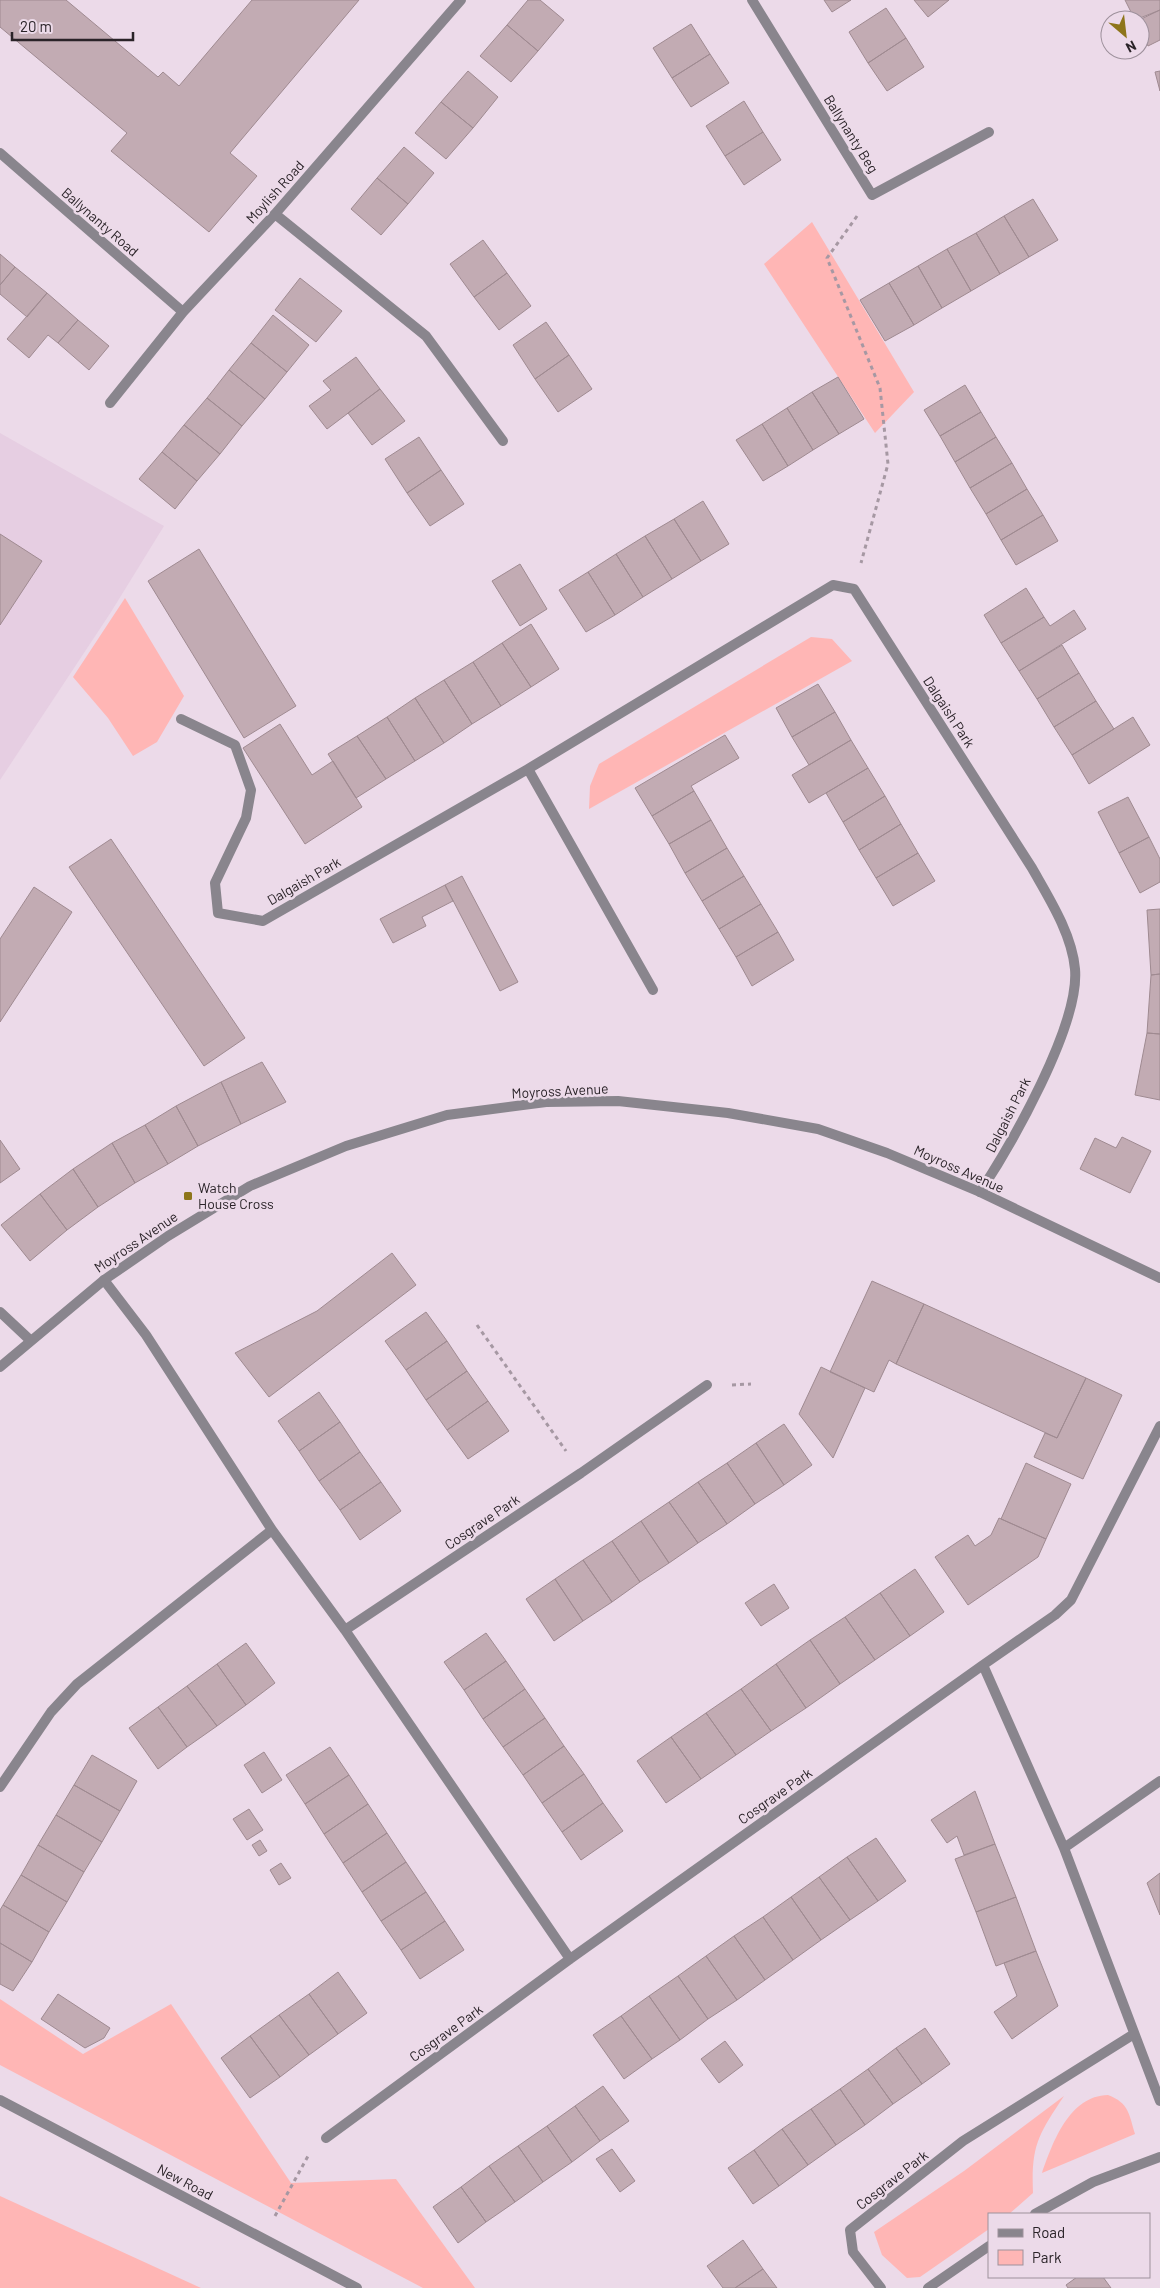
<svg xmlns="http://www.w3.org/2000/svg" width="1160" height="2288" font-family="Barlow,sans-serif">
	<rect width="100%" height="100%" fill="#ecdae9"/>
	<!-- built -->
	<path fill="#e6cee2" d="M0,433L164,526L111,612L0,780Z"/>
	<!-- green -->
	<path fill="#ffb6b5" d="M812,222L914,392L875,433L764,264Z
		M125,598L184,696L157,742L133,756L108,718L73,677Z
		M811,637L832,639L852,661L589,809L590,786L599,764Z
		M0,1999L83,2054L171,2004L291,2183L396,2179L475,2288H423L0,2065Z
		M1108,2095C1129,2103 1129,2114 1135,2134L1042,2173C1053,2142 1069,2096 1108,2095Z
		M1064,2096C1038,2135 1031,2146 1033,2193L1009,2214H989V2229L920,2277L907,2278L882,2255L874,2232L964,2171Z
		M0,2196L201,2288H0Z"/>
	<!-- building -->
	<path fill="#c2abb3" stroke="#9f8a91" d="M0,0H66L158,77L163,72L179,86L252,0H359L230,153L257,176L209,232L111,151L127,133L0,27Z
		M528,0H540L564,20L538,51L507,25Z
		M824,0H851L832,12Z
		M914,0H949L928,17Z
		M1125,0H1160V10L1135,20Z
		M886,8L906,38L868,63L849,32Z
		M1160,10V40L1148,46L1140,29L1139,20Z
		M691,24L710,54L672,78L653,48Z
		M507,25L538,51L511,82L480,56Z
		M906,38L924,67L887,91L868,63Z
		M710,54L729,83L691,107L672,78Z
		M468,71L498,97L473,128L441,102Z
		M1160,71V91L1155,72Z
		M744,101L763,132L725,156L706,126Z
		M441,102L473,128L446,159L415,133Z
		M763,132L781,160L744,185L725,156Z
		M404,147L434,173L408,204L377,178Z
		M377,178L408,204L381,235L351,209Z
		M1033,199L1058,240L1029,257L1004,216Z
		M1004,216L1029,257L1000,274L976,233Z
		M976,233L1000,274L971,291L947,249Z
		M483,240L507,273L474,297L450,264Z
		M947,249L971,291L942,308L918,266Z
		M0,254L15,267L0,285Z
		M918,266L942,308L914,325L889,283Z
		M15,267L47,293L27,317L0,294V285Z
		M507,273L531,306L499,330L474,297Z
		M300,278L342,311L316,342L275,310Z
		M889,283L914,325L885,341L860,300Z
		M47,293L78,320L58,343L48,335L29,358L7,339Z
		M273,315L309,345L287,372L251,343Z
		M78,320L109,346L89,370L58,343Z
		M546,322L569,355L535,379L513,345Z
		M251,343L287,372L265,399L229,370Z
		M569,355L592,389L558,412L535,379Z
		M356,357L380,389L327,429L309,406L331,390L323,381Z
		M229,370L265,399L242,426L207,398Z
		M838,377L864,419L839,434L812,392Z
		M965,385L981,412L940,436L924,410Z
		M380,389L405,421L372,445L348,413Z
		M812,392L839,434L813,450L787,408Z
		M207,398L242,426L220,454L184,425Z
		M787,408L813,450L788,466L762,424Z
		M981,412L996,437L955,462L940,436Z
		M762,424L788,466L763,481L736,440Z
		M184,425L220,454L197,481L162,452Z
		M419,437L441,470L407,493L385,459Z
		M996,437L1012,463L970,488L955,462Z
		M162,452L197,481L175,509L139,479Z
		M1012,463L1027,489L986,514L970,488Z
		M441,470L464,504L430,526L407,493Z
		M1027,489L1043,515L1001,540L986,514Z
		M703,501L729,544L701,561L674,519Z
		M1043,515L1058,541L1016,565L1001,540Z
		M674,519L701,561L672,579L645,536Z
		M0,534L42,561L0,625Z
		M645,536L672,579L643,597L616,554Z
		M199,549L296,706L244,738L148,581Z
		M616,554L643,597L615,615L588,572Z
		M520,564L547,609L520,626L492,581Z
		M588,572L615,615L586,632L559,590Z
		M1026,588L1044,617L1001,643L984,615Z
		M1074,610L1086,629L1019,671L1001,643L1044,617L1050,626Z
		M531,624L559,669L531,687L502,643Z
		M502,643L531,687L501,706L473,662Z
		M1062,645L1079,673L1037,699L1019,671Z
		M473,662L501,706L472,724L444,680Z
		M1079,673L1096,701L1054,727L1037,699Z
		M444,680L472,724L444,743L415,698Z
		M818,684L835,712L792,737L776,708Z
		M415,698L444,743L415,761L387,717Z
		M1096,701L1114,729L1072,755L1054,727Z
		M835,712L851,740L809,765L792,737Z
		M387,717L415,761L386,779L357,736Z
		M1133,717L1150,745L1089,784L1072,755Z
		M280,724L312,775L333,761L362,807L305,844L243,748Z
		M725,735L739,758L691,786L694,791L652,816L635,788Z
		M357,736L386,779L356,798L328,754Z
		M851,740L868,768L809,803L792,775Z
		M868,768L885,796L843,822L826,793Z
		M694,791L711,820L669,844L652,816Z
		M885,796L901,824L859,850L843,822Z
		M1128,797L1149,837L1119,853L1098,812Z
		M711,820L727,848L685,873L669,844Z
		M901,824L918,853L876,878L859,850Z
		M1149,837L1160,859V882L1140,893L1119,853Z
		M111,839L245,1038L204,1066L69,867Z
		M727,848L744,876L702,901L685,873Z
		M918,853L935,881L893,906L876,878Z
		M462,876L518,982L500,991L445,885Z
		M744,876L761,904L719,929L702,901Z
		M445,885L453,901L422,917L426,926L393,943L380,919Z
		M34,887L72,912L0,1022V939Z
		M761,904L778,932L736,957L719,929Z
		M1160,909V974L1151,975L1147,910Z
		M778,932L794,960L752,986L736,957Z
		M1160,974V1034L1147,1033L1151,975Z
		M1147,1033L1160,1034V1100L1135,1095Z
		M262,1062L286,1102L241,1124L221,1082Z
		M221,1082L241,1124L198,1146L176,1106Z
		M176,1106L198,1146L168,1164L145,1125Z
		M145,1125L168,1164L135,1183L112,1143Z
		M1122,1137L1151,1151L1130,1193L1080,1169L1095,1138L1116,1148Z
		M0,1140L20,1169L0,1183Z
		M112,1143L135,1183L98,1207L73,1169Z
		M73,1169L98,1207L67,1230L40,1194Z
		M40,1194L67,1230L30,1261L1,1225Z
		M392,1253L416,1285L269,1397L235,1353L317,1311Z
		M872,1281L924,1304L896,1364L889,1360L874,1392L830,1372Z
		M924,1304L1086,1378L1057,1438L896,1364Z
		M426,1312L447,1341L406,1370L385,1341Z
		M447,1341L467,1371L426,1400L406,1370Z
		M821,1367L865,1388L833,1458L799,1414Z
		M467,1371L488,1401L447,1430L426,1400Z
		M1086,1378L1122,1395L1083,1479L1034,1457L1045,1433L1057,1438Z
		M319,1392L340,1422L299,1451L278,1421Z
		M488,1401L509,1431L468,1459L447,1430Z
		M340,1422L360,1452L319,1481L299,1451Z
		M784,1424L812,1465L784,1485L756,1443Z
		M756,1443L784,1485L755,1504L727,1463Z
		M360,1452L381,1482L340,1510L319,1481Z
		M727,1463L755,1504L727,1524L698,1482Z
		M1026,1463L1071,1484L1046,1539L1001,1519Z
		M381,1482L401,1511L360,1540L340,1510Z
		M698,1482L727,1524L698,1543L669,1502Z
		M669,1502L698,1543L669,1563L641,1521Z
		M999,1518L1046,1539L1038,1557L968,1605L935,1557L968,1535L975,1546L991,1535Z
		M641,1521L669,1563L640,1582L612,1541Z
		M612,1541L640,1582L612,1602L583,1560Z
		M583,1560L612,1602L583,1621L555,1579Z
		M915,1569L944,1612L910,1636L880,1593Z
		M555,1579L583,1621L554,1641L526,1599Z
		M774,1584L789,1608L761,1626L745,1603Z
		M880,1593L910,1636L875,1660L845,1617Z
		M845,1617L875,1660L840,1684L810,1640Z
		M486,1633L506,1661L464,1690L444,1662Z
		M810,1640L840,1684L806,1708L776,1664Z
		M246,1643L275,1683L246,1705L217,1664Z
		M506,1661L525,1689L483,1719L464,1690Z
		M217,1664L246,1705L217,1726L187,1686Z
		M776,1664L806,1708L771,1731L741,1689Z
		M187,1686L217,1726L187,1747L158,1707Z
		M525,1689L545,1718L503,1747L483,1719Z
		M741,1689L771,1731L736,1755L706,1713Z
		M158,1707L187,1747L158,1769L129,1728Z
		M706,1713L736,1755L701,1779L671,1737Z
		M545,1718L564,1746L523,1775L503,1747Z
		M671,1737L701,1779L666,1803L637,1761Z
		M564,1746L584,1774L542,1803L523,1775Z
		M330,1747L349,1775L305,1804L286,1775Z
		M264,1752L282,1780L262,1793L244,1765Z
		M92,1755L137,1781L120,1811L74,1785Z
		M584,1774L603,1803L562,1832L542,1803Z
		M349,1775L368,1804L324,1834L305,1804Z
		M74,1785L120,1811L102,1842L56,1815Z
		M975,1791L995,1844L964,1855L957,1836L947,1843L931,1820Z
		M603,1803L623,1831L581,1860L562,1832Z
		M368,1804L387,1833L343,1863L324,1834Z
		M249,1809L263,1830L247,1840L233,1819Z
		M56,1815L102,1842L84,1872L38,1845Z
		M387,1833L406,1862L362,1892L343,1863Z
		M876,1838L906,1881L878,1901L847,1857Z
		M260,1840L267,1851L259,1856L252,1845Z
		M995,1844L1016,1897L976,1912L955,1859Z
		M38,1845L84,1872L67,1902L21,1875Z
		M847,1857L878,1901L850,1920L819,1877Z
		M406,1862L426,1892L381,1921L362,1892Z
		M281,1863L291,1878L279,1885L270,1870Z
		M1160,1873V1915L1147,1883Z
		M21,1875L67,1902L49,1932L3,1905Z
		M819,1877L850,1920L821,1940L791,1897Z
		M426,1892L445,1921L401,1950L381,1921Z
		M791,1897L821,1940L793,1960L763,1917Z
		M1016,1897L1036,1951L996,1966L976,1912Z
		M3,1905L49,1932L32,1962L0,1943V1910Z
		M763,1917L793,1960L765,1980L734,1936Z
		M445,1921L464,1950L420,1979L401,1950Z
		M734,1936L765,1980L737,2000L706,1956Z
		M0,1943L32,1962L13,1991L0,1984Z
		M1036,1951L1058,2006L1012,2039L994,2012L1017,1996L1004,1963Z
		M706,1956L737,2000L708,2019L678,1976Z
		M338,1972L367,2013L338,2034L309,1994Z
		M678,1976L708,2019L680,2040L649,1996Z
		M58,1994L110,2028L104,2038L85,2048L41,2019Z
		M309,1994L338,2034L309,2055L279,2015Z
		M649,1996L680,2040L652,2059L621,2016Z
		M279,2015L309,2055L280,2077L250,2036Z
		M621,2016L652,2059L624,2079L593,2035Z
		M925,2028L950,2064L922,2084L896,2048Z
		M250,2036L280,2077L250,2098L221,2058Z
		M725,2041L743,2065L719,2083L701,2059Z
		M896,2048L922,2084L893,2104L868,2069Z
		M868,2069L893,2104L865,2125L840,2089Z
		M603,2086L629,2121L600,2141L575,2106Z
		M840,2089L865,2125L836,2145L811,2109Z
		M575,2106L600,2141L572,2162L547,2126Z
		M811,2109L836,2145L808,2165L782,2129Z
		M547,2126L572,2162L543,2182L518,2146Z
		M782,2129L808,2165L779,2186L754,2150Z
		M518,2146L543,2182L515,2202L489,2166Z
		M612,2149L635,2181L620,2192L596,2159Z
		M754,2150L779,2186L753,2204L728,2168Z
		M489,2166L515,2202L486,2222L461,2187Z
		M461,2187L486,2222L458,2243L433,2207Z
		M743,2240L763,2269L735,2288H723L707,2266Z
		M763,2269L777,2288H735Z
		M1077,2277H1103L1111,2288H1068L1066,2285Z"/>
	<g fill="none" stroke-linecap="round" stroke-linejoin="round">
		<!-- path -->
		<path stroke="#a698a3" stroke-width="3" stroke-dasharray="4 4" stroke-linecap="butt" d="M857,216L827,258L880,388L888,464L861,563
			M477,1325L566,1451
			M732,1385L751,1384
			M275,2216L308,2156"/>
		<!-- service -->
		<path stroke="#89858d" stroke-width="10" d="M0,1312L30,1340"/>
		<!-- minor -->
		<path stroke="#89858d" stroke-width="10" d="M752,0L872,195L989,132
			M0,153L183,312
			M275,214L426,336L503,441
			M110,403L183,312L275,214L461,0
			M181,719L235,745L251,790L246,818L215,883L218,913L263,921L528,769
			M653,990L528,769L833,585L854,589L1032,868C1049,898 1072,934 1075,969C1080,1025 1011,1145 980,1192
			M104,1280L146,1335L272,1530L345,1630L570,1959
			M345,1630L581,1473L707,1385
			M983,1665L1055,1615L1071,1600L1160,1426
			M0,1787L51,1712L77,1684L272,1530
			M1064,1848L1160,1781
			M0,2100L357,2288
			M326,2138L570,1959L983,1665L1064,1848L1160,2101
			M1035,2214L1093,2182L1160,2157
			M881,2288L853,2252L850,2230L963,2141L1134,2034
			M928,2288L989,2246"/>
		<!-- tertiary -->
		<path stroke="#89858d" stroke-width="10" d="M0,1367L104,1280L168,1236L250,1186L346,1146L447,1115L546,1102L618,1101L728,1113L818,1129L887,1153L980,1192L1160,1278"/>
	</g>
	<!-- markers -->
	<rect fill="#8e751a" stroke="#ecdae9" stroke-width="2" x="183" y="1191" width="10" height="10" rx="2.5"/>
	<g text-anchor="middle" stroke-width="5" stroke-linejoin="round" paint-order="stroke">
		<!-- street labels -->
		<g font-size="14" fill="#2a2328" stroke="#ecdae9">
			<text transform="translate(851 134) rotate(58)" y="5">Ballynanty Beg</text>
			<text transform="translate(275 192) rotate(-48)" y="5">Moylish Road</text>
			<text transform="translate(100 222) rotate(41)" y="5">Ballynanty Road</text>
			<text transform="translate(949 712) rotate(57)" y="5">Dalgaish Park</text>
			<text transform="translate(304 881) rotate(-30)" y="5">Dalgaish Park</text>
			<text transform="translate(560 1091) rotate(-3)" y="5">Moyross Avenue</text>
			<text transform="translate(1008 1115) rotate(-63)" y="5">Dalgaish Park</text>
			<text transform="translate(959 1169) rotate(24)" y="5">Moyross Avenue</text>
			<text transform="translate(136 1242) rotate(-34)" y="5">Moyross Avenue</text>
			<text transform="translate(482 1522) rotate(-34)" y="5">Cosgrave Park</text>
			<text transform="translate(775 1796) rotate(-35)" y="5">Cosgrave Park</text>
			<text transform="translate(446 2033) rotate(-36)" y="5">Cosgrave Park</text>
			<text transform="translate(892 2180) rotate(-38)" y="5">Cosgrave Park</text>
			<text transform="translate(185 2182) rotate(28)" y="5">New Road</text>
		</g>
		<!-- poi labels -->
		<g font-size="14" fill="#2a2328" stroke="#ecdae9" text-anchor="start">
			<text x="198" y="1193">Watch<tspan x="198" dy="16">House Cross</tspan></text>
		</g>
	</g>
	<!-- legend -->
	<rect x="988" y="2213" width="162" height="65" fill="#ecdae9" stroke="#9e919c"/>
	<rect x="998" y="2229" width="25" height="8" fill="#89858d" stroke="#9e919c"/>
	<text x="1032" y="2238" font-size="15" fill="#2a2328">Road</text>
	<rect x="998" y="2250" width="25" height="15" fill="#ffb6b5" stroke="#9e919c"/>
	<text x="1032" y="2263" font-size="15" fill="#2a2328">Park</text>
	<!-- north arrow -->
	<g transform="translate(1125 35) rotate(152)"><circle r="24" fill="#ecdae9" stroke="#9e919c"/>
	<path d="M0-4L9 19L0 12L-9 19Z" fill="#8e751a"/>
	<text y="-8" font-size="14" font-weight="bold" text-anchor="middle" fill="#2a2328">N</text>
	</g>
	<!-- scale -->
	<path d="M12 32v8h121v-8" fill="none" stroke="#2a2328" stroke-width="2.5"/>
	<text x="20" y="32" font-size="15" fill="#2a2328" stroke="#ecdae9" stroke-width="4" paint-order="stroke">20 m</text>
</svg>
